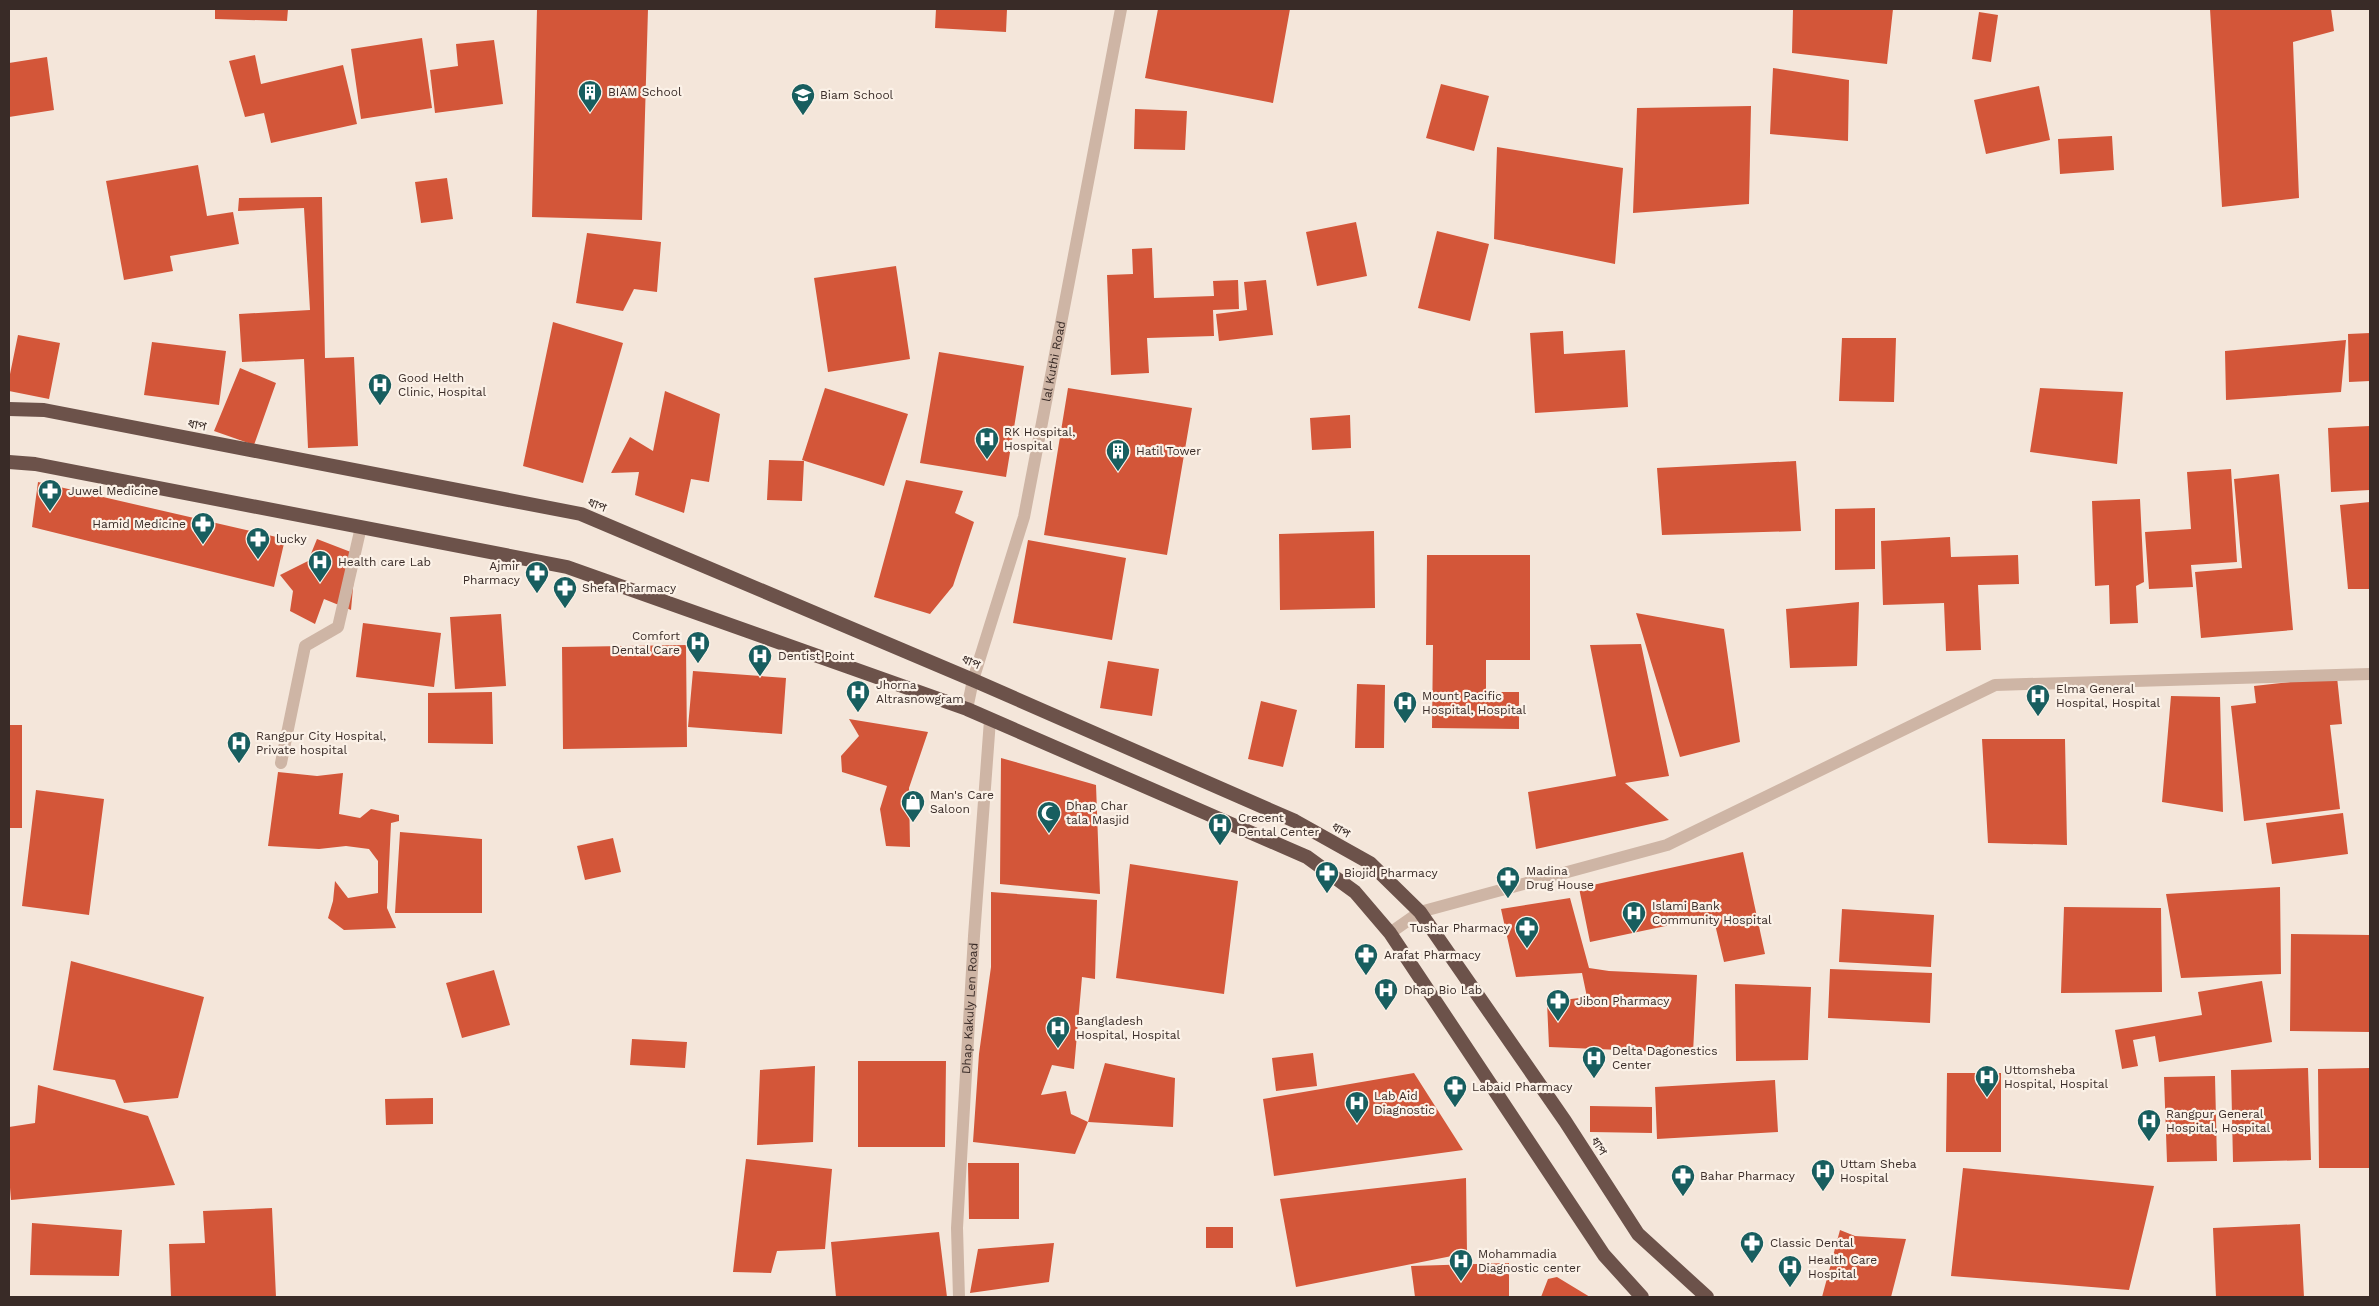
<svg xmlns="http://www.w3.org/2000/svg" width="2379" height="1306" font-family="'Work Sans','Noto Sans Bengali',sans-serif">
	<rect width="100%" height="100%" fill="#f4e6da"/>
	<!-- building -->
	<path fill="#d35639" d="M215,9H288L287,21L215,19Z
		M537,9H648L642,220L532,217Z
		M936,9H1007L1006,32L935,28Z
		M1158,9H1290L1273,103L1145,78Z
		M1793,9H1893L1887,64L1792,53Z
		M2210,9H2331L2334,31L2293,42L2299,198L2222,207Z
		M1979,12L1998,15L1991,62L1972,59Z
		M422,38L432,108L361,119L351,49Z
		M494,40L503,104L435,113L430,70L458,66L456,44Z
		M255,55L261,84L343,65L357,124L271,143L264,113L245,117L229,61Z
		M47,57L54,110L9,117V63Z
		M1773,68L1849,80L1848,141L1770,134Z
		M1441,84L1489,96L1474,151L1426,138Z
		M2039,86L2050,140L1986,154L1974,100Z
		M1751,106L1749,204L1633,213L1637,108Z
		M1135,109L1187,111L1185,150L1134,149Z
		M2112,136L2114,170L2060,174L2058,139Z
		M1497,147L1623,168L1615,264L1494,239Z
		M198,165L207,216L233,212L239,244L170,256L173,271L124,280L106,181Z
		M447,178L453,219L421,223L415,182Z
		M322,197L325,358L354,357L358,446L308,448L304,359L242,362L239,314L310,310L304,208L238,211L239,198Z
		M1356,222L1367,276L1317,286L1306,232Z
		M1437,231L1489,244L1470,321L1418,308Z
		M587,233L661,242L657,292L634,289L623,311L576,303Z
		M1152,248L1154,298L1214,296L1213,281L1238,280L1239,309L1213,310L1214,336L1147,338L1149,373L1111,375L1107,275L1133,274L1132,249Z
		M896,266L910,359L828,372L814,278Z
		M1266,280L1273,335L1219,341L1216,314L1247,310L1244,282Z
		M553,322L623,343L583,483L523,466Z
		M1563,331L1564,354L1625,350L1628,407L1535,413L1530,333Z
		M2370,333V381L2349,382L2348,334Z
		M18,335L60,343L49,399L9,391V379Z
		M1842,338H1896L1894,402L1839,401Z
		M2346,340L2341,392L2226,400L2225,351Z
		M152,342L226,351L219,405L144,395Z
		M939,352L1024,366L1006,477L920,463Z
		M240,368L276,383L254,445L214,431Z
		M825,388L908,414L884,486L802,460Z
		M1068,388L1192,408L1167,555L1044,535Z
		M2040,388L2123,392L2117,464L2030,452Z
		M665,391L720,414L709,482L691,479L684,513L635,495L639,472L611,473L630,437L653,451Z
		M1350,415L1351,448L1312,450L1310,418Z
		M2370,426V490L2331,492L2328,428Z
		M769,460L804,461L802,501L767,500Z
		M1796,461L1801,531L1662,535L1657,468Z
		M2231,469L2237,562L2191,565L2193,587L2149,589L2145,532L2191,529L2187,472Z
		M2279,474L2293,630L2201,638L2195,572L2242,568L2234,479Z
		M906,480L963,491L955,513L974,522L953,586L930,614L874,597Z
		M38,482L285,539L274,587L32,527Z
		M2140,499L2144,582L2136,586L2138,623L2110,624L2109,585L2095,586L2092,501Z
		M2370,502V589H2348L2340,505Z
		M1875,508V569L1835,570V509Z
		M1374,531L1375,608L1280,610L1279,534Z
		M1950,537L1951,557L2018,555L2019,584L1978,585L1981,650L1946,651L1944,603L1883,605L1881,541Z
		M317,539L356,554L351,610L324,599L315,624L290,611L293,591L280,575L308,561Z
		M1028,540L1126,558L1112,640L1013,623Z
		M1427,555H1530V660H1486V692H1519V729L1432,728L1433,645H1426Z
		M1859,602L1857,666L1790,668L1786,609Z
		M1636,613L1724,629L1740,742L1680,757Z
		M501,614L506,686L455,689L450,617Z
		M363,623L441,633L434,687L356,677Z
		M1641,644L1669,776L1625,783L1669,820L1536,849L1528,792L1616,776L1590,645Z
		M686,645L687,747L563,749L562,647Z
		M1108,661L1159,669L1152,716L1100,708Z
		M693,671L786,678L782,734L688,727Z
		M2337,677L2342,724L2330,725L2340,809L2244,821L2231,706L2256,703L2254,686Z
		M1357,684L1385,685L1384,748H1355Z
		M492,692L493,744L428,743V693Z
		M2171,696L2220,697L2223,812L2162,802Z
		M1261,701L1297,710L1283,767L1248,759Z
		M849,719L928,732L909,788L910,847L886,846L880,809L887,786L842,772L841,756L859,736Z
		M9,725H22V828H9Z
		M1982,739H2065L2067,845L1988,843Z
		M1001,758L1096,785L1100,894L1000,884Z
		M278,772L317,776L343,773L339,814L360,818L371,809L399,815V821L391,823L387,908L396,928L344,930L328,918L333,901L335,881L348,898L378,893V861L369,849L346,846L319,849L268,846Z
		M36,790L104,799L89,915L22,906Z
		M2343,813L2348,854L2272,864L2266,823Z
		M400,832L482,839V913H395Z
		M613,838L621,872L585,880L577,846Z
		M1743,852L1765,954L1724,962L1713,916L1590,942L1579,888Z
		M1130,864L1238,881L1224,994L1116,978Z
		M2280,887L2281,974L2181,978L2166,894Z
		M991,892L1097,900L1095,979L1082,977L1074,1069L1052,1065L1041,1095L1066,1091L1071,1114L1088,1122L1075,1154L973,1142L979,1054L991,967Z
		M1570,898L1589,968L1609,971L1697,975L1693,1053L1549,1047L1547,1002L1587,997L1582,973L1516,977L1501,909Z
		M2064,907L2161,908L2162,992L2061,993Z
		M1842,909L1934,915L1931,967L1839,962Z
		M2291,934L2370,935V1032L2290,1031Z
		M71,961L204,997L178,1098L124,1103L115,1080L53,1070Z
		M1830,969L1932,973L1930,1023L1828,1018Z
		M494,970L510,1025L462,1038L446,983Z
		M2262,981L2272,1042L2159,1062L2155,1036L2133,1040L2138,1066L2122,1069L2115,1030L2202,1015L2198,992Z
		M1735,984L1811,987L1808,1060L1736,1061Z
		M632,1039L687,1042L685,1068L630,1065Z
		M1313,1053L1317,1086L1276,1091L1272,1058Z
		M858,1061H946L945,1147H858Z
		M1105,1063L1175,1078L1173,1127L1088,1122Z
		M815,1066L813,1142L757,1145L760,1070Z
		M2308,1068L2311,1160L2233,1162L2231,1070Z
		M2370,1068V1168H2319L2318,1069Z
		M1414,1073L1463,1150L1274,1176L1263,1099Z
		M1947,1073H2001V1152H1946Z
		M2215,1076L2217,1161L2167,1162L2164,1077Z
		M1775,1080L1778,1132L1657,1139L1655,1087Z
		M38,1085L148,1116L175,1185L11,1200L9,1175V1127L35,1123Z
		M433,1098V1124L386,1125L385,1099Z
		M1590,1106L1652,1107V1133L1590,1132Z
		M746,1159L832,1169L825,1249L777,1251L771,1273L733,1272Z
		M968,1163H1019V1219H969Z
		M1963,1168L2154,1186L2129,1290L1951,1276Z
		M1466,1178L1467,1253L1296,1287L1280,1199Z
		M272,1208L276,1297H171L169,1244L205,1243L203,1211Z
		M32,1223L122,1230L119,1276L30,1275Z
		M2300,1224L2304,1297H2216L2213,1228Z
		M1206,1227H1233V1248H1206Z
		M1840,1230L1855,1236L1906,1239L1891,1297H1822Z
		M939,1232L947,1297H836L831,1242Z
		M1054,1243L1049,1282L970,1293L978,1249Z
		M1509,1263V1297H1415L1411,1266Z
		M1557,1277L1590,1297H1541L1548,1279Z"/>
	<g fill="none" stroke-linecap="round" stroke-linejoin="round">
		<!-- minor -->
		<g stroke="#ceb5a5" stroke-width="12">
			<path id="s1" d="M967,709L973,680L1024,517L1121,9"/>
			<path d="M281,763L305,646L338,627L361,527"/>
			<path d="M1390,933L1420,912L1667,845L1995,685L2370,674"/>
			<path id="s2" d="M959,1297L957,1228L974,936L990,720"/>
		</g>
		<!-- trunk -->
		<path stroke="#6c524a" stroke-width="14" d="M9,409L44,410L581,514L973,680L1295,821L1370,863L1420,912L1565,1121L1638,1234L1707,1297
			M9,462L35,464L567,567L967,709L1307,857L1355,892L1390,933L1604,1255L1642,1297"/>
	</g>
	<!-- icons -->
	<defs>
		<g id="building-pin" transform="scale(1.25)"><path d="M0 17L-7.5 6A9.5 9.5 0 1 1 7.5 6Z" fill="#185e5f" stroke="#fbf1e7"/><path d="M-4-6H4V6H1V3H-1V6H-4ZM-2.5-4.3h1.7v1.8h-1.7ZM.8-4.3h1.7v1.8H.8ZM-2.5-1h1.7V.8h-1.7ZM.8-1h1.7V.8H.8Z" fill="#fff"/></g>
		<g id="school-pin" transform="scale(1.25)"><path d="M0 17L-7.5 6A9.5 9.5 0 1 1 7.5 6Z" fill="#185e5f" stroke="#fbf1e7"/><path d="M0-5L7-2L0 1L-7-2ZM-4 1L0 2.5L4 1V4Q0 6-4 4Z" fill="#fff"/></g>
		<g id="hospital-pin" transform="scale(1.25)"><path d="M0 17L-7.5 6A9.5 9.5 0 1 1 7.5 6Z" fill="#185e5f" stroke="#fbf1e7"/><path d="M-5-5h3v3.5h4V-5h3V5h-3V1.5h-4V5h-3Z" fill="#fff"/></g>
		<g id="pharmacy-pin" transform="scale(1.25)"><path d="M0 17L-7.5 6A9.5 9.5 0 1 1 7.5 6Z" fill="#185e5f" stroke="#fbf1e7"/><path d="M-2-6h4v4h4v4h-4v4h-4v-4h-4v-4h4Z" fill="#fff"/></g>
		<g id="shop-pin" transform="scale(1.25)"><path d="M0 17L-7.5 6A9.5 9.5 0 1 1 7.5 6Z" fill="#185e5f" stroke="#fbf1e7"/><path d="M-5-2.5h2.3a2.7 3.5 0 0 1 5.4 0H5L5.5 6h-11ZM-1.5-2.5h3a1.5 2.3 0 0 0-3 0Z" fill="#fff"/></g>
		<g id="mosque-pin" transform="scale(1.25)"><path d="M0 17L-7.5 6A9.5 9.5 0 1 1 7.5 6Z" fill="#185e5f" stroke="#fbf1e7"/><path d="M3.5-4.9A6 6 0 1 0 3.5 4.9A5 5 0 1 1 3.5-4.9Z" fill="#fff"/></g>
	</defs>
	<g fill-rule="evenodd">
		<use href="#building-pin" x="590" y="92"/>
		<use href="#school-pin" x="803" y="95"/>
		<use href="#hospital-pin" x="380" y="385"/>
		<use href="#hospital-pin" x="987" y="439"/>
		<use href="#building-pin" x="1118" y="451"/>
		<use href="#pharmacy-pin" x="50" y="491"/>
		<use href="#pharmacy-pin" x="203" y="524"/>
		<use href="#pharmacy-pin" x="258" y="539"/>
		<use href="#hospital-pin" x="320" y="562"/>
		<use href="#pharmacy-pin" x="537" y="573"/>
		<use href="#pharmacy-pin" x="565" y="588"/>
		<use href="#hospital-pin" x="698" y="643"/>
		<use href="#hospital-pin" x="760" y="656"/>
		<use href="#hospital-pin" x="858" y="692"/>
		<use href="#hospital-pin" x="2038" y="696"/>
		<use href="#hospital-pin" x="1405" y="703"/>
		<use href="#hospital-pin" x="239" y="743"/>
		<use href="#shop-pin" x="913" y="802"/>
		<use href="#mosque-pin" x="1049" y="813"/>
		<use href="#hospital-pin" x="1220" y="825"/>
		<use href="#pharmacy-pin" x="1327" y="873"/>
		<use href="#pharmacy-pin" x="1508" y="878"/>
		<use href="#hospital-pin" x="1634" y="913"/>
		<use href="#pharmacy-pin" x="1527" y="928"/>
		<use href="#pharmacy-pin" x="1366" y="955"/>
		<use href="#hospital-pin" x="1386" y="990"/>
		<use href="#pharmacy-pin" x="1558" y="1001"/>
		<use href="#hospital-pin" x="1058" y="1028"/>
		<use href="#hospital-pin" x="1594" y="1058"/>
		<use href="#hospital-pin" x="1987" y="1077"/>
		<use href="#pharmacy-pin" x="1455" y="1087"/>
		<use href="#hospital-pin" x="1357" y="1103"/>
		<use href="#hospital-pin" x="2149" y="1121"/>
		<use href="#hospital-pin" x="1823" y="1171"/>
		<use href="#pharmacy-pin" x="1683" y="1176"/>
		<use href="#pharmacy-pin" x="1752" y="1243"/>
		<use href="#hospital-pin" x="1461" y="1261"/>
		<use href="#hospital-pin" x="1790" y="1267"/>
	</g>
	<g text-anchor="middle" stroke-width="4.5" stroke-linejoin="round" paint-order="stroke">
		<!-- poi labels -->
		<g font-size="12" fill="#392b27" stroke="#fbf1e7" text-anchor="start">
			<text x="608" y="96">BIAM School</text>
			<text x="820" y="99">Biam School</text>
			<text x="398" y="382">Good Helth<tspan x="398" dy="14">Clinic, Hospital</tspan></text>
			<text x="1004" y="436">RK Hospital,<tspan x="1004" dy="14">Hospital</tspan></text>
			<text x="1136" y="455">Hatil Tower</text>
			<text x="68" y="495">Juwel Medicine</text>
			<text x="186" y="528" text-anchor="end">Hamid Medicine</text>
			<text x="276" y="543">lucky</text>
			<text x="338" y="566">Health care Lab</text>
			<text x="520" y="570" text-anchor="end">Ajmir<tspan x="520" dy="14">Pharmacy</tspan></text>
			<text x="582" y="592">Shefa Pharmacy</text>
			<text x="680" y="640" text-anchor="end">Comfort<tspan x="680" dy="14">Dental Care</tspan></text>
			<text x="778" y="660">Dentist Point</text>
			<text x="876" y="689">Jhorna<tspan x="876" dy="14">Altrasnowgram</tspan></text>
			<text x="2056" y="693">Elma General<tspan x="2056" dy="14">Hospital, Hospital</tspan></text>
			<text x="1422" y="700">Mount Pacific<tspan x="1422" dy="14">Hospital, Hospital</tspan></text>
			<text x="256" y="740">Rangpur City Hospital,<tspan x="256" dy="14">Private hospital</tspan></text>
			<text x="930" y="799">Man's Care<tspan x="930" dy="14">Saloon</tspan></text>
			<text x="1066" y="810">Dhap Char<tspan x="1066" dy="14">tala Masjid</tspan></text>
			<text x="1238" y="822">Crecent<tspan x="1238" dy="14">Dental Center</tspan></text>
			<text x="1526" y="875">Madina<tspan x="1526" dy="14">Drug House</tspan></text>
			<text x="1344" y="877">Biojid Pharmacy</text>
			<text x="1652" y="910">Islami Bank<tspan x="1652" dy="14">Community Hospital</tspan></text>
			<text x="1510" y="932" text-anchor="end">Tushar Pharmacy</text>
			<text x="1384" y="959">Arafat Pharmacy</text>
			<text x="1404" y="994">Dhap Bio Lab</text>
			<text x="1576" y="1005">Jibon Pharmacy</text>
			<text x="1076" y="1025">Bangladesh<tspan x="1076" dy="14">Hospital, Hospital</tspan></text>
			<text x="1612" y="1055">Delta Dagonestics<tspan x="1612" dy="14">Center</tspan></text>
			<text x="2004" y="1074">Uttomsheba<tspan x="2004" dy="14">Hospital, Hospital</tspan></text>
			<text x="1472" y="1091">Labaid Pharmacy</text>
			<text x="1374" y="1100">Lab Aid<tspan x="1374" dy="14">Diagnostic</tspan></text>
			<text x="2166" y="1118">Rangpur General<tspan x="2166" dy="14">Hospital, Hospital</tspan></text>
			<text x="1840" y="1168">Uttam Sheba<tspan x="1840" dy="14">Hospital</tspan></text>
			<text x="1700" y="1180">Bahar Pharmacy</text>
			<text x="1770" y="1247">Classic Dental</text>
			<text x="1478" y="1258">Mohammadia<tspan x="1478" dy="14">Diagnostic center</tspan></text>
			<text x="1808" y="1264">Health Care<tspan x="1808" dy="14">Hospital</tspan></text>
		</g>
		<!-- street labels -->
		<g font-size="12" fill="#392b27" stroke="#fbf1e7">
			<text dy="4" stroke="none"><textPath href="#s1" startOffset="359">lal Kuthi Road</textPath></text>
			<text transform="translate(197 425) rotate(11)" y="4">ধাপ</text>
			<text transform="translate(597 505) rotate(21)" y="4">ধাপ</text>
			<text transform="translate(971 662) rotate(23)" y="4">ধাপ</text>
			<text transform="translate(1341 830) rotate(29)" y="4">ধাপ</text>
			<text dy="4" stroke="none"><textPath href="#s2" startOffset="289">Dhap Kakuly Len Road</textPath></text>
			<text transform="translate(1599 1146) rotate(57)" y="4">ধাপ</text>
		</g>
	</g>
	<!-- border -->
	<rect width="2379" height="1306" fill="none" stroke="#392b27" stroke-width="20"/>
</svg>
